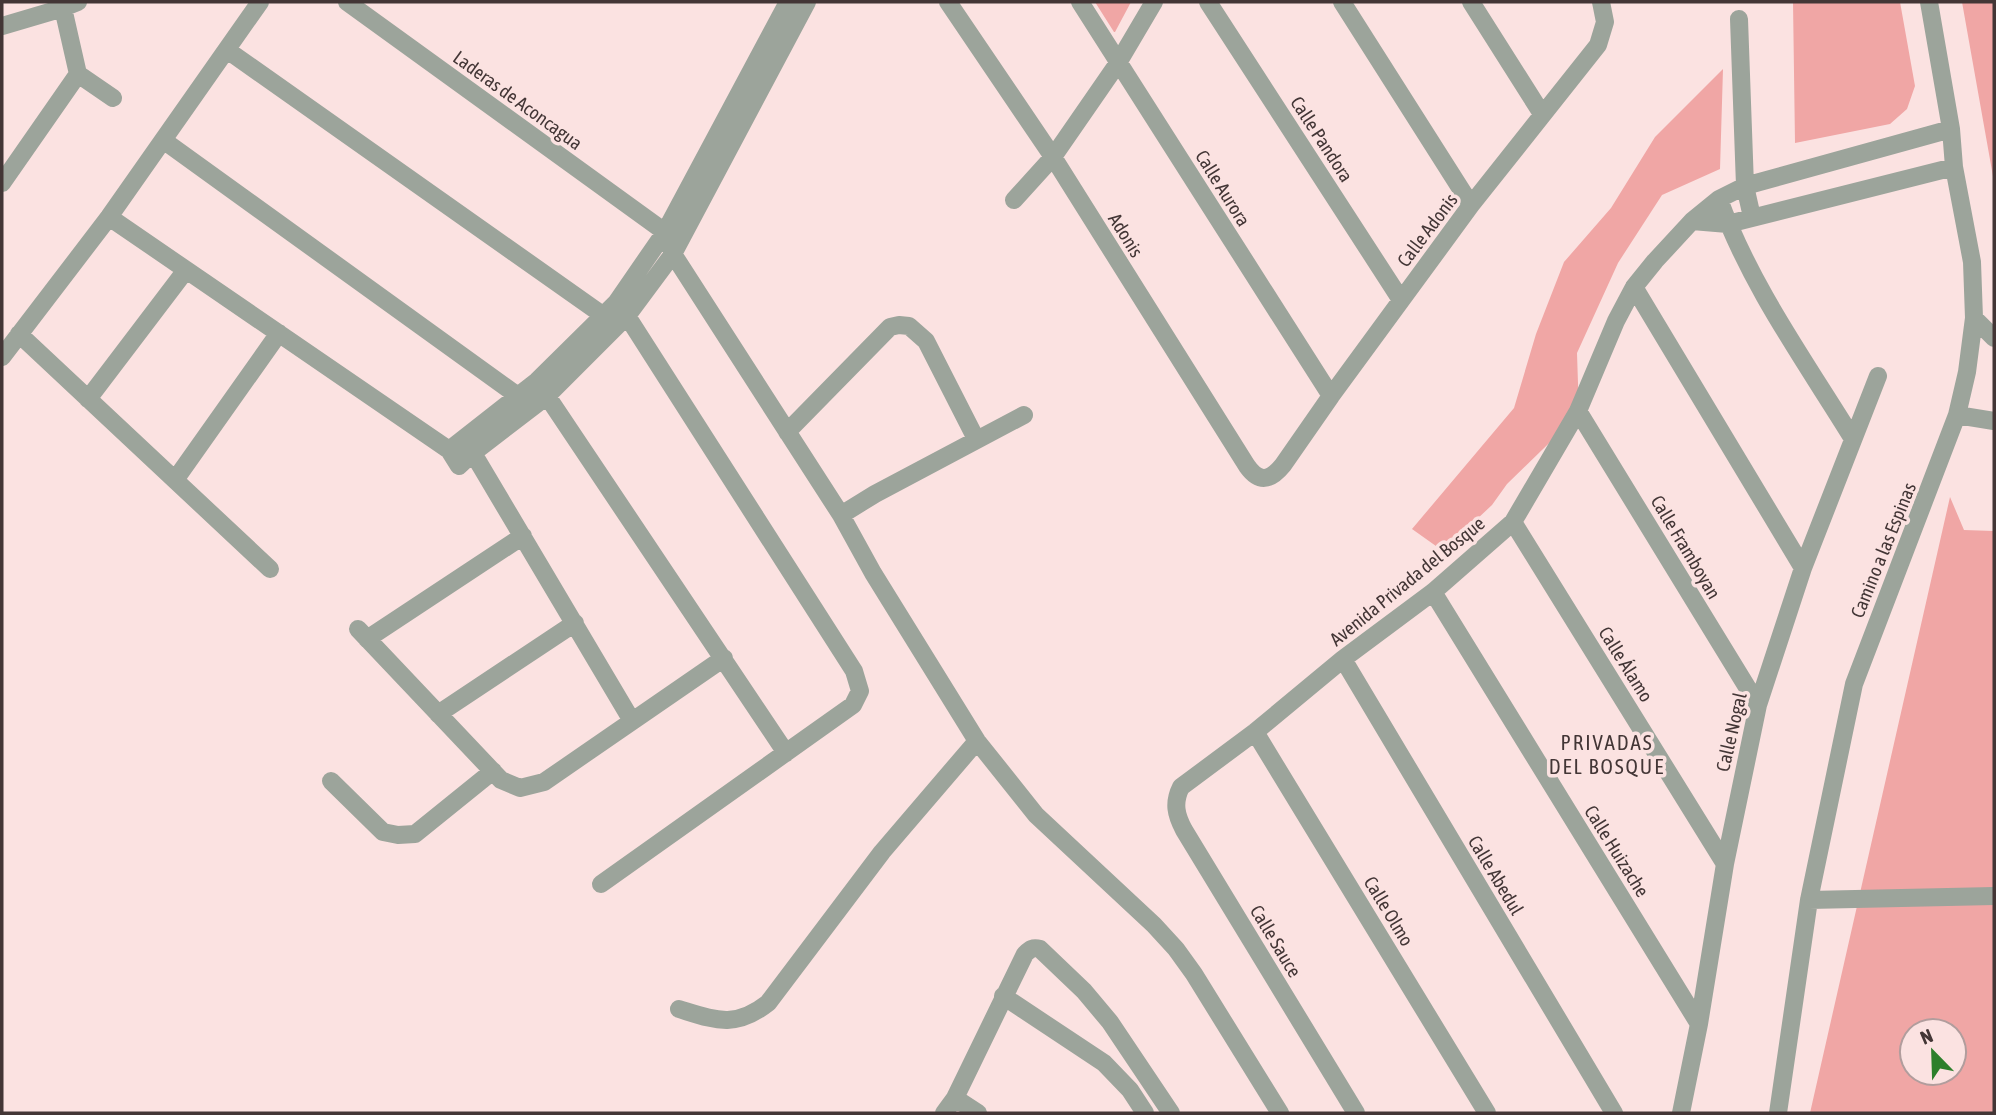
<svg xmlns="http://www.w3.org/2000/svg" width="1996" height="1115" font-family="'Asap Condensed',sans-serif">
	<rect width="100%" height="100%" fill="#fbe2e1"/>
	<!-- green -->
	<path fill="#f0a6a5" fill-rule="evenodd" d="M1095,2H1131L1115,32H1114Z
		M1793,2H1900L1915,86L1907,109L1890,124L1795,143Z
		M1962,2H1994V182Z
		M1723,69L1720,169L1662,195L1618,263L1577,353L1579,414L1507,484L1492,505L1443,551L1412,529L1514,408L1536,334L1564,262L1611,208L1655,137Z
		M1950,497L1964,530L1994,531V1113H1810ZM1912,1031H1954V1073H1912Z"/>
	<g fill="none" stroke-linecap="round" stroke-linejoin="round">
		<!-- minor -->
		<path stroke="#9ca49b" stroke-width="18" d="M347,2L665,232L673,254L841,515L873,573L977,741L1036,815L1154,925L1176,949L1194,974L1280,1113
			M948,2L1053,157L1247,466C1259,483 1270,481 1283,465L1331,396L1471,205L1598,45L1605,22L1601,2
			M1080,2L1331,396
			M1208,2L1401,300
			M1342,2L1471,205
			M1471,2L1542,114
			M63,8L78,74L113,98
			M1739,19L1745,186L1752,217
			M2,26L63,8L78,2
			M227,50L604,316
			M163,140L518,396
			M2,183L78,74
			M1719,199C1750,285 1805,361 1853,439
			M1014,200L1053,157L1118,63L1154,2
			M109,217L449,450L459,466L474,452L547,396L627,316L673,254L807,2
			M1692,221L1728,224L1954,167
			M1634,287L1803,568
			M1974,318L1994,338
			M19,334L270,569
			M2,357L109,217L260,2
			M541,387L786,753
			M88,399L186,270
			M1578,411L1758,705
			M1957,415L1994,421
			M787,432L890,327L899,325L909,326L926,341L976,439
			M467,443L632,721
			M449,450L537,381L616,303L665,232L788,2
			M175,480L279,333
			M841,515L875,494L1024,415
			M1513,522L1725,864
			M1433,592L1699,1024
			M358,629L501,780L520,788L544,782L724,658
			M367,639L523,536
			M1343,659L1614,1113
			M438,714L575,623
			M1255,732L1487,1113
			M331,781L383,832L398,835L415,834L493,771
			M601,884L853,705L860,691L854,671L627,316L616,303
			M1809,900L1994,896
			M1003,996L1104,1063L1130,1090L1145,1113
			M679,1009C715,1020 735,1029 768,1003L882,852L977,741
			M955,1098L978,1113
			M944,1113L955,1098L1025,954C1030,949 1033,947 1040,949L1084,991L1110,1022L1171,1113
			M1356,1113L1184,830C1176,815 1173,803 1181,787L1255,732L1343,659L1433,592L1513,522L1578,411L1616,321L1634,287L1655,261L1692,221L1719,199L1745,186L1951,129
			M1681,1113L1699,1024L1725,864L1758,705L1803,568L1878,376
			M1778,1113L1809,900L1854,684L1957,415L1967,372L1974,318L1972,262L1954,167L1951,129L1929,2"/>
	</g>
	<g text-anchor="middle" stroke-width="7" stroke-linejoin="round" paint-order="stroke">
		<!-- street labels -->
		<g font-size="19" fill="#433636" stroke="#fbe2e1">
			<text transform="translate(518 100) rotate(36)" y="7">Laderas de Aconcagua</text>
			<text transform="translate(1322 139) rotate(57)" y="7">Calle Pandora</text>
			<text transform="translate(1223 188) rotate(58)" y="7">Calle Aurora</text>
			<text transform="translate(1427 230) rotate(-53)" y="7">Calle Adonis</text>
			<text transform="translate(1126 235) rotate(58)" y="7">Adonis</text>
			<text transform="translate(1686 547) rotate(59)" y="7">Calle Framboyan</text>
			<text transform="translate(1883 550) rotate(-68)" y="7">Camino a las Espinas</text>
			<text transform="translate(1407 581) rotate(-39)" y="7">Avenida Privada del Bosque</text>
			<text transform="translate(1626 664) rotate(58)" y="7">Calle Álamo</text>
			<text transform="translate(1731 732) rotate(-77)" y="7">Calle Nogal</text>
			<text transform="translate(1617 851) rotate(58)" y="7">Calle Huizache</text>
			<text transform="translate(1496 875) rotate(59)" y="7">Calle Abedul</text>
			<text transform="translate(1389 911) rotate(59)" y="7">Calle Olmo</text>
			<text transform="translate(1276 941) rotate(59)" y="7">Calle Sauce</text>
		</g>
		<!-- neighbourhood labels -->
		<g font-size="21" letter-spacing="2" fill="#433636" stroke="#fbe2e1">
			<text x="1607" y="750">PRIVADAS<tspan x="1607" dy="24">DEL BOSQUE</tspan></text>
		</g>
	</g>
	<!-- border -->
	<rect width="1996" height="1115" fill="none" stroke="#433636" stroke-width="7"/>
	<!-- north arrow -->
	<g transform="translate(1933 1052) rotate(337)"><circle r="33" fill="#fbe2e1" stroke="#b19d9d" stroke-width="2"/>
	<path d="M0-5L12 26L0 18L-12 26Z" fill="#2c7f2b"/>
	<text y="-10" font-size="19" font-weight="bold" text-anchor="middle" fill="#433636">N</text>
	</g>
</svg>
